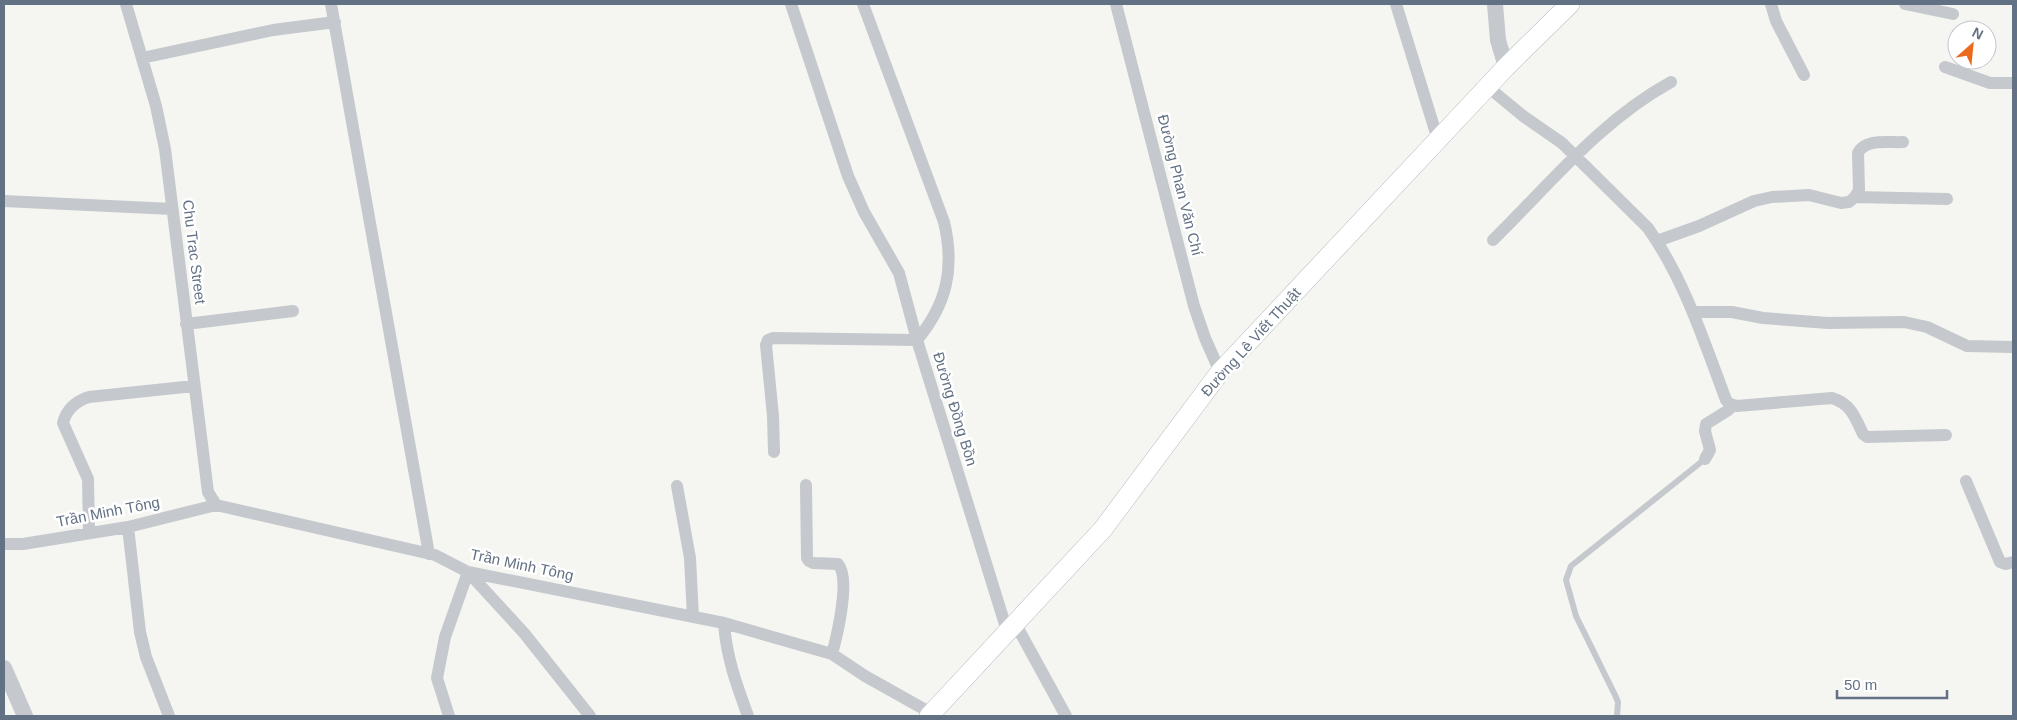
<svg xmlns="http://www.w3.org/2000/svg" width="2017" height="720" font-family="Helvetica,sans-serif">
	<rect width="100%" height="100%" fill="#f5f6f2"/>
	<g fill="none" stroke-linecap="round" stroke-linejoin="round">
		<!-- secondary casing -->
		<g stroke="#b7bbc0" stroke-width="20">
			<path id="secondary" d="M929,716L1103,529L1220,372L1506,67L1570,4"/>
		</g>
		<!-- service -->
		<path stroke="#c5c8cc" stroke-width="6" d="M1617,716L1618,702L1615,695L1576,616L1566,580L1571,566L1705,459"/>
		<!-- minor -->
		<path stroke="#c5c8cc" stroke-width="12" d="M126,4L156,106L165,149L208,492L216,505
			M331,4L429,554
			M863,4L944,222C955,268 947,304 917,340L1007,631
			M1116,4L1194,306L1205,338L1220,372
			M1396,4L1438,140
			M1771,4L1776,21L1804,75
			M1905,4L1953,14
			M142,58L273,30L335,22
			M1945,67L1990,83H2013
			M1488,87L1523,116L1562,143L1648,228C1684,279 1704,341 1726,400L1730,404L1737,406L1832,398C1851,404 1855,417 1863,434L1867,437L1946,435
			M1855,197L1947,199
			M4,201L172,209
			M1493,240C1550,184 1600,121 1671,82
			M1657,241L1699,226L1754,201L1772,197L1809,195L1841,203L1849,202L1855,197L1859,190L1858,153C1865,138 1889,143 1903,142
			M1694,312H1732L1763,318L1828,323L1904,322L1927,327L1967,346L2013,347
			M186,324L293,311
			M774,452L773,416L766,345L768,340L773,338L917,340L899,273L864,212L848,176L791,4
			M1705,459L1710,450L1705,431L1706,424L1727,411L1733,406
			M1966,481L2000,562L2006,564L2013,562
			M806,485L807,558L809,561L813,563L838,564C851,578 837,636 832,654
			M677,486L690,558L693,617
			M128,527L140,632L146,657L169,716
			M89,532L88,479L63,423C66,410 76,401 89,397L194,386
			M4,544H23L128,527L216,505L435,555L468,572L724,623L832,654L865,676L931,713
			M724,623C726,656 737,686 748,716
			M1015,623L1066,716
			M449,716L437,678L445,637L468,572L524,633L590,716"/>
		<!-- tertiary -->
		<path stroke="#c5c8cc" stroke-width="16" d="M1495,4L1498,40L1506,67
			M4,668L25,716"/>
		<!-- secondary -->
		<use href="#secondary" stroke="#fff" stroke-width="19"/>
	</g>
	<g text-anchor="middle" stroke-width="5" stroke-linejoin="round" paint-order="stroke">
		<!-- street labels -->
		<g font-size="15" fill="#637184" stroke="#fff">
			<text transform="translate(1180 185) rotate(76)" y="5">Đường Phan Văn Chí</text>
			<text transform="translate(194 252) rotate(83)" y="5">Chu Trac Street</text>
			<text transform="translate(1251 342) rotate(-48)" y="5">Đường Lê Viết Thuật</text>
			<text transform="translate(955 409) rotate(73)" y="5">Đường Đồng Bồn</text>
			<text transform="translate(108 512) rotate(-11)" y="5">Trần Minh Tông</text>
			<text transform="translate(522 565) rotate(12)" y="5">Trần Minh Tông</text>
		</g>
	</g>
	<!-- border -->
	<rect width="2017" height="720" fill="none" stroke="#637184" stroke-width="10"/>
	<!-- north arrow -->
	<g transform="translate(1972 45) rotate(27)"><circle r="24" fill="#ffffff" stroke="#c1c6ce"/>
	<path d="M0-4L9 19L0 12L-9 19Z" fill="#ea6b1d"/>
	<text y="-8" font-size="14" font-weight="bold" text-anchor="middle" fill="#637184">N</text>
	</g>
	<!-- scale -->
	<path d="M1837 690v8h110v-8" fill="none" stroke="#637184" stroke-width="2.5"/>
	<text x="1844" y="690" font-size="15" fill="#637184" stroke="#ffffff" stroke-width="4" paint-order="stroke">50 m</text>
</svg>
